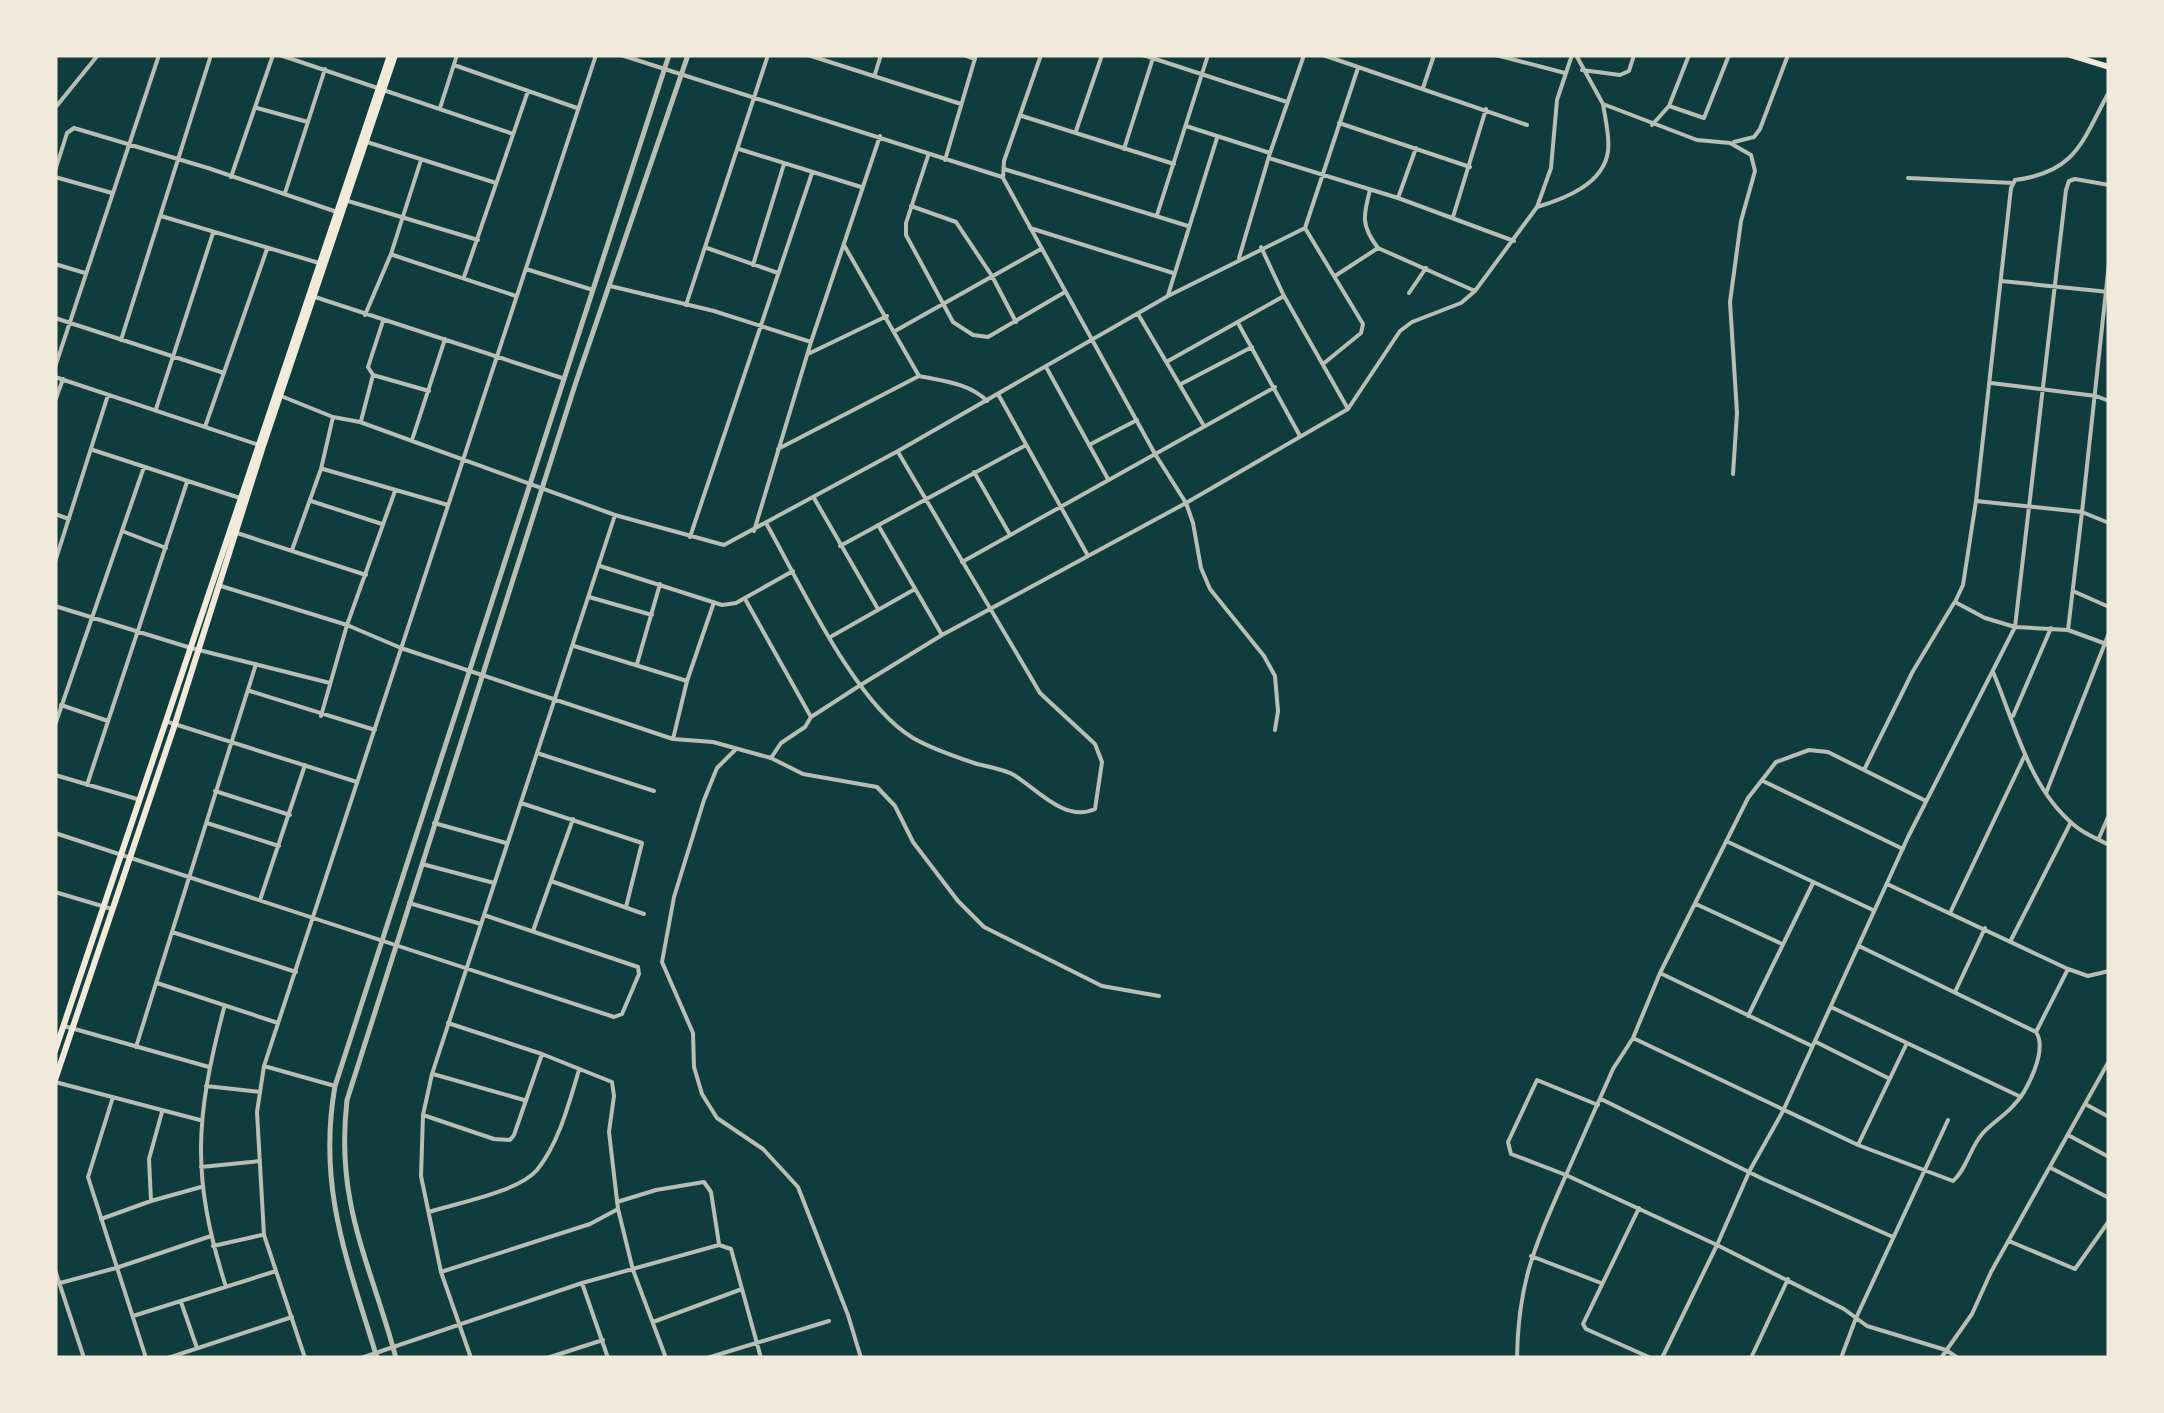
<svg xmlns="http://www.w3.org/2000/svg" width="2164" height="1413" font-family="'Space Grotesk',sans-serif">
	<rect width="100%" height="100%" fill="#0f3d3e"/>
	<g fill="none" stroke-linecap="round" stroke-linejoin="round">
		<!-- minor -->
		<path stroke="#b8beb3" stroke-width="4" d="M280,55L513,134
			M621,55L1002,177
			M808,55L961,104
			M964,55L975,59
			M1041,55L1004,161L1003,178L1155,454L1186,503L1193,523L1201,568L1210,589L1264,656L1275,676L1278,711L1275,730
			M1143,55L1287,102
			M1323,55L1527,125
			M1496,55L1565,73
			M1576,55L1603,104L1697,140L1730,143L1751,155L1755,171L1741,221L1730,302L1737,413L1733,474
			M454,65L577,108
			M1582,70L1620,75L1629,71L1634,55
			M875,74L881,55
			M1423,88L1434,55
			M2109,92C2082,141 2077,172 2015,180L2011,188L1976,501L1963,585L1955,602L1985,618L2015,627L2068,630L2109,645
			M1669,106L1704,118L1729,55
			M55,108L98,55
			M257,108L308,122
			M440,108L457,55
			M1022,116L1174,164
			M1339,123L1470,167
			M1652,125L1669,106L1689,55
			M1186,126L1270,153
			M1076,131L1102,55
			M367,142L496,183
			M1734,142L1754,137L1760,129L1788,55
			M739,149L861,187
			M1124,149L1153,58
			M928,156L906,223V235L953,322L973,335L988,337L1065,292
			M1269,158L1398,198L1514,241
			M945,160L976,55
			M1004,169L1188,226
			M55,171L67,133L74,128L208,168L337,212
			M55,177L112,193
			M231,177L273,55
			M1908,178L2013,183
			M1370,190C1363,216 1361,226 1378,248
			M285,193L325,69
			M1398,198L1416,148
			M348,201L478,240
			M911,206L956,222L992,276L1016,322
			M1537,207C1564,199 1604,184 1608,151C1610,136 1605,118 1603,104
			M1157,215L1208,55
			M161,216L319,263
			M1453,217L1486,109
			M1030,228L1173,273
			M1305,228L1363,324L1361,333L1323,364
			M1305,228L1358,68
			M844,245L919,376
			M1261,247L1284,296L1348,409
			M707,248L778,273
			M393,255L516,296
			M1239,258L1270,153L1304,55
			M2109,263L2082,512L2109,523
			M55,264L85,273
			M753,265L784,164
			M526,269L593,290
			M1335,276L1378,248L1475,291
			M464,277L528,91
			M2001,281L2109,292
			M610,286L714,311L811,342
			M1409,293L1426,268
			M1168,295L1217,138
			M315,297L562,378
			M686,305L768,55
			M1138,314L1204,426
			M365,315L391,254L421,160
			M55,318L224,373
			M1238,323L1300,436
			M895,331L1041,249
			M121,340L211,55
			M810,353L887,316
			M1168,361L1284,296
			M55,367L159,55
			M1046,367L1108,479
			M373,375L429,391
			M919,376C943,381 969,383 987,401
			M55,377L259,445
			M1991,383L2096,396L2109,401
			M1181,384L1252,347
			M998,394L1087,554
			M281,396L333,417L360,422L615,515L724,545L898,451L1168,296L1305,228
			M55,401L63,379
			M156,409L213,233
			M361,421L373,375L368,367L383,321
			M205,427L267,249
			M412,440L445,339
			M1089,445L1137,420
			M778,449L919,376
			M93,450L240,498
			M323,469L448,505
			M974,472L1009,533
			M814,498L878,609
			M311,501L382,524
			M1976,501L2082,512L2068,630
			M55,514L69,519
			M766,523C800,583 855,704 913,738C932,749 956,757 977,764C989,767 1003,769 1014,775C1037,789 1065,823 1095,809L1102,762L1095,744L1040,693L898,452
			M878,525L942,635
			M122,531L166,548
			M754,531L811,342L880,136
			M237,533L366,575
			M690,537L812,173
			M840,546L1026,445
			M292,550L321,469L333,417
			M55,562L108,395
			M962,562L1275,387
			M600,566L722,605L736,603L793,571
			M221,586L347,625L401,648L673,739L713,742L771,758L803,774L877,787L895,806L913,842L958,901L984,927L1102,986L1159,996
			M2073,591L2109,607
			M589,597L652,615
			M745,599L811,717
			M55,606L191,648L330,683
			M832,636L915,589
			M574,646L687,681
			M637,664L660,584
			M1993,672C2015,724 2029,788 2074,825C2084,834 2098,839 2109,845
			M250,691L375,730
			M61,705L108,721
			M321,716L347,625L395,491
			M2013,716L2051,628
			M168,722L357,782
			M55,725L144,467
			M673,739L687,681L713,605
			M735,750L717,768L704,800L674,897L662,962L693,1033L694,1067L702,1094L717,1118L763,1149L798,1187L848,1315L861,1358
			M540,754L654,791
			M771,758L781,743L805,727L811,717L859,686L942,635L1186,503L1348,409L1400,331L1412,322L1461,303L1475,291L1537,207L1551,168L1557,100L1572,55
			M1864,770L1913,671L1954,603
			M55,775L137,799
			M1763,781L1903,849
			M87,785L187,482
			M215,791L290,815
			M2046,793L2109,633
			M521,803L642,843L626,907
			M207,823L279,846
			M434,823L506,843
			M55,833L614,1017L622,1014L639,974L638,967L484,915
			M2099,838L2109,815
			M1726,841L1873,910
			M422,864L494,883
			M551,881L644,914
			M55,892L112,909
			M260,900L305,765
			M409,903L481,924
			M1696,904L1782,944
			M1950,913L2025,755
			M533,931L573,819
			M172,932L296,972
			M2011,940L2070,824
			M1859,946L2036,1032L2068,969L1887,884
			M2068,969L2088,976L2109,971
			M1660,973L1748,798L1776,762L1809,750L1828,752L1926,801
			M157,983L278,1023
			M1955,992L1985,928
			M1831,1007L2021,1097
			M224,1008C195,1119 191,1177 226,1287
			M1748,1016L1813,883
			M448,1023L542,1054L612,1082L614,1096L609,1132L618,1209L633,1270L666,1358
			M64,1026L209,1067
			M1633,1038L1858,1145L1953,1181C1967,1169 1970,1147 1983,1133C1992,1123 2004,1116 2013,1106C2027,1092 2048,1050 2036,1032
			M1816,1042L1888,1078
			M1812,1046L1660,973L1633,1038L1613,1069L1566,1175L1717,1245L1750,1170L1783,1111L1908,837L2015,627L2066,190L2069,181L2075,179L2109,185
			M136,1047L256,664
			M264,1066L335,1086
			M433,1074L524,1100
			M55,1082L200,1120
			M206,1086L260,1092
			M113,1097L88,1177L146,1358
			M1601,1099L1763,1179L1893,1237
			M2087,1105L2109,1117
			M423,1115L494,1139L510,1140L514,1135L542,1054
			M2068,1135L2109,1157
			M1858,1145L1906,1045
			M201,1167L260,1161
			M2051,1168L2109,1198
			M151,1201L149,1159L162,1112
			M617,1202L656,1190L704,1182L711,1192L719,1244
			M1639,1208L1583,1324L1586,1329L1651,1358
			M429,1212C457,1203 518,1192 537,1170C559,1143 569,1103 579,1070
			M101,1219L151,1201L201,1187
			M2009,1241L2075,1269L2109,1221
			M213,1246L262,1235
			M1531,1256L1601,1283
			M55,1270L84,1358
			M441,1272L590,1224L618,1209
			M60,1283L116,1268L211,1236
			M582,1283L608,1358
			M181,1302L197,1348
			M133,1316L276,1271
			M653,1322L742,1289
			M168,1358L292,1317
			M305,1358L264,1235L257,1112L264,1066L596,55
			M361,1358L582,1283L719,1245L731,1249L761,1358
			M471,1358L441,1272L421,1176L423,1115L432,1074L615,515
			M547,1358L603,1340
			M707,1358L829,1321
			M1517,1358C1518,1280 1536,1244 1566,1175L1511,1154L1508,1142L1537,1080L1598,1105
			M1662,1358L1717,1245L1844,1309L1867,1326L1946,1350L1958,1358
			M1751,1358L1788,1279
			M1841,1358L1856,1318L1948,1120
			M1941,1358L1972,1314L1991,1272L2109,1061"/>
		<!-- tertiary -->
		<path stroke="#b8beb3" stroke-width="5" d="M377,1358C348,1262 317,1188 335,1086L669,55
			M396,1358C370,1261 335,1205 347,1100L576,382L688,55"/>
		<!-- primary -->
		<path stroke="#f1e9da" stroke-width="6" d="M55,1051L390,55
			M55,1080L175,724L263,446L395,55"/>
		<!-- trunk -->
		<path stroke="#f1e9da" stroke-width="6" d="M2070,55L2109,67"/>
	</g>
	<!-- border -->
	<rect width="2164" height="1413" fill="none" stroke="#f1e9da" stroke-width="115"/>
</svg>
